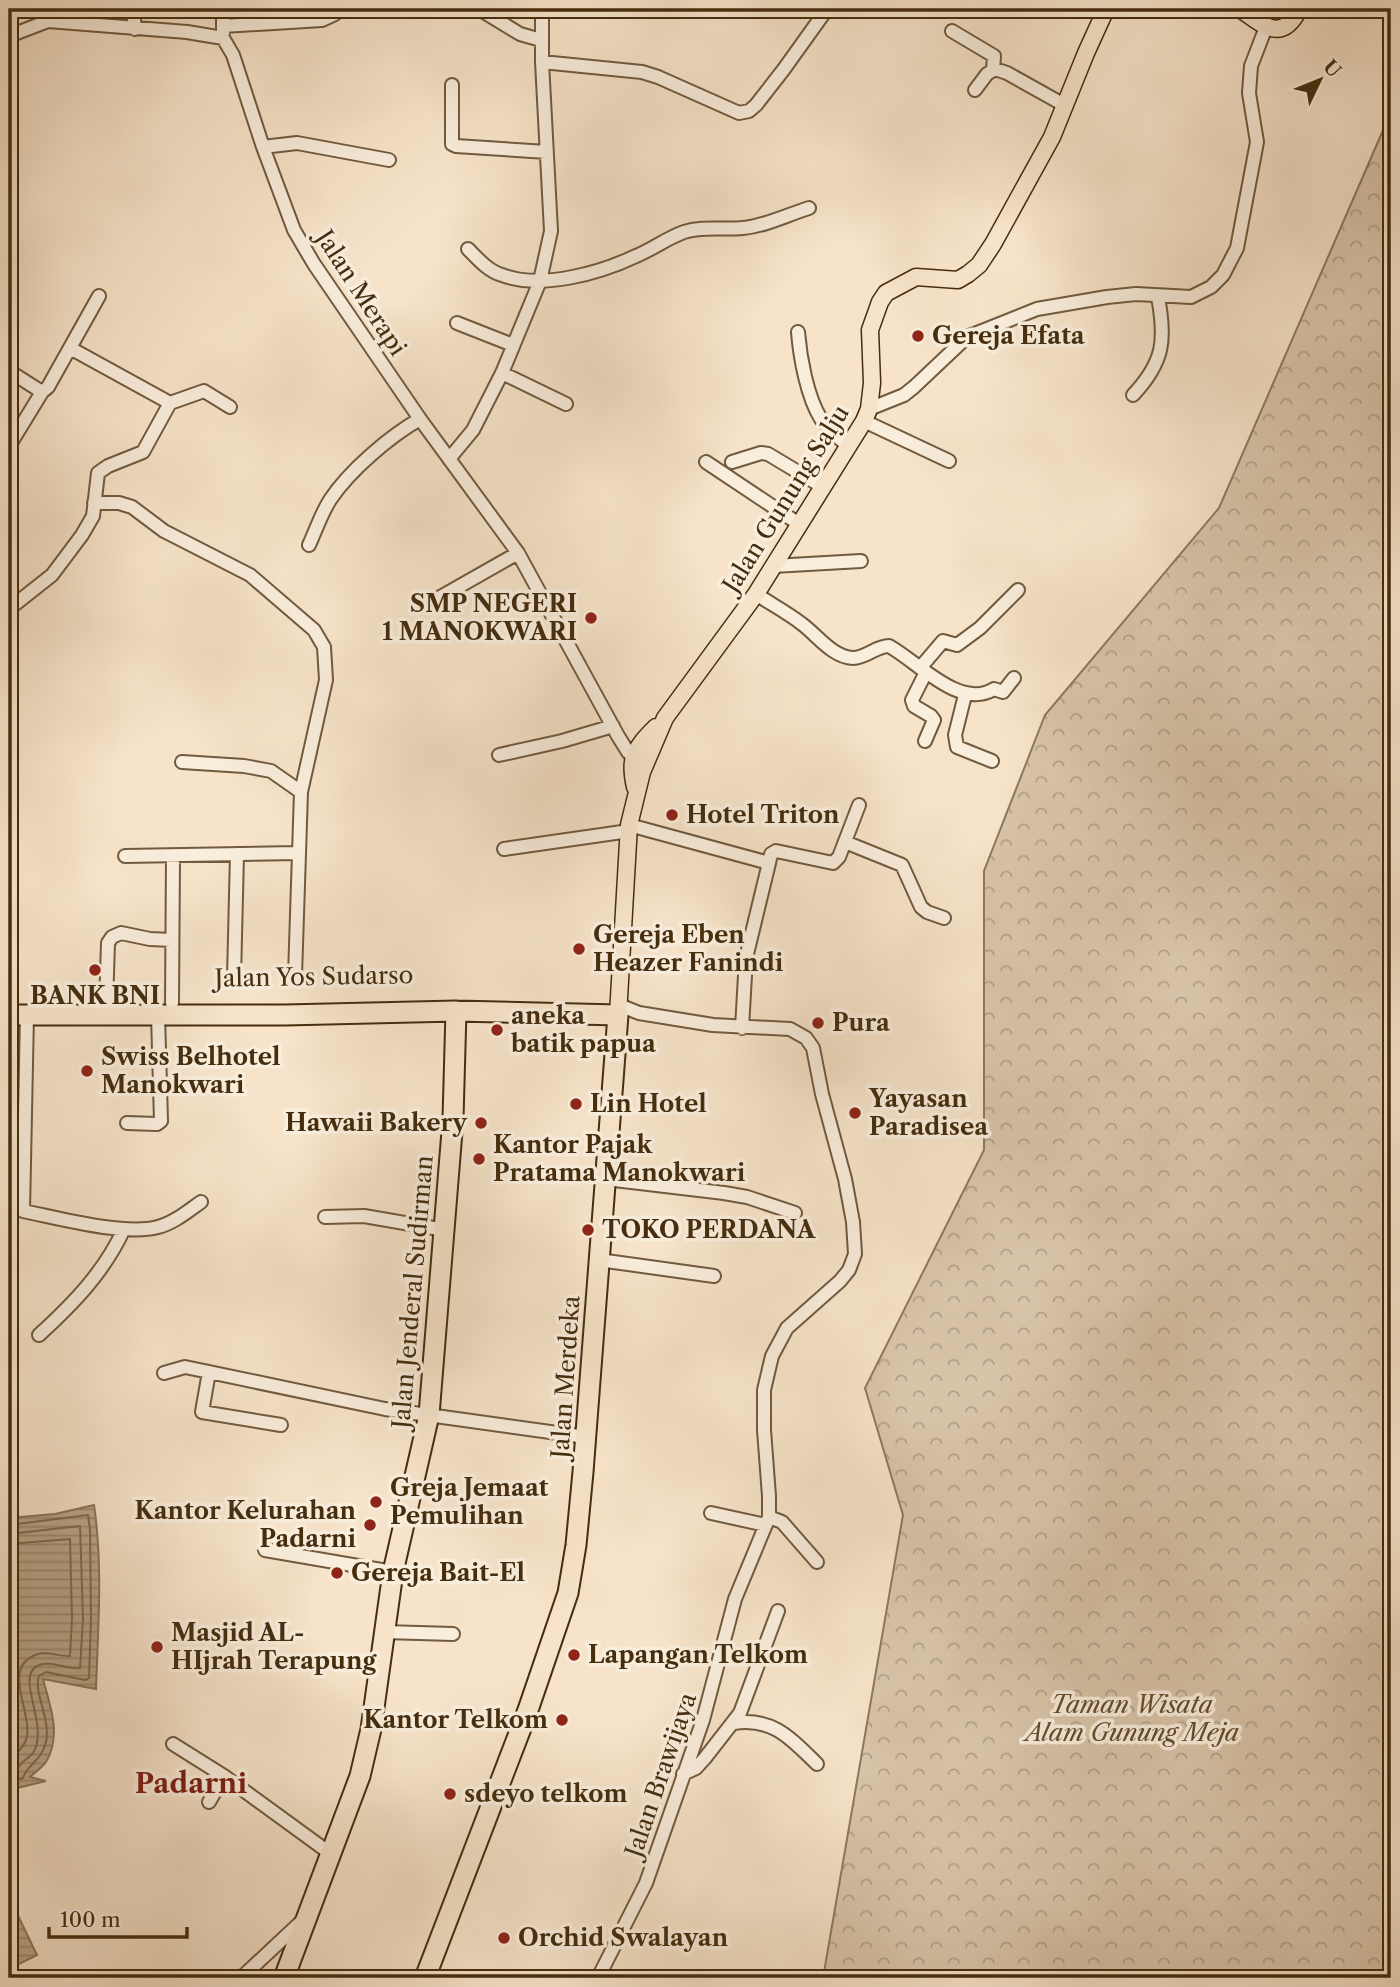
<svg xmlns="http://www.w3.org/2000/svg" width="1400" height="1987" font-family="'Libre Caslon Text',serif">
	<defs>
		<pattern id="forest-crowns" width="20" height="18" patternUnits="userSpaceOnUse" patternTransform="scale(1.75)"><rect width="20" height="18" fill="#d8c4a9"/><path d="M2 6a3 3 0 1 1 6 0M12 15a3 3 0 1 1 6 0" fill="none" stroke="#b1a088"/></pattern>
		<pattern id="water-rules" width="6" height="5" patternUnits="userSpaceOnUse" patternTransform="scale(1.75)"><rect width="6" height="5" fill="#baa589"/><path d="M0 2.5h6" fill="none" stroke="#99876e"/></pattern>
	</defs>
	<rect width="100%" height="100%" fill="#f6e3c9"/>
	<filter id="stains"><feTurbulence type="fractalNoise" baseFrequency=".00286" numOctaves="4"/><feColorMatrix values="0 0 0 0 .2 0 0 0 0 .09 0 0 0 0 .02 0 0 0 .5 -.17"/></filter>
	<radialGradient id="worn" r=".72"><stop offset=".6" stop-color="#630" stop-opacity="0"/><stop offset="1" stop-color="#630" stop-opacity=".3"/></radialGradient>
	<!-- forest -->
	<path fill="url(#forest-crowns)" stroke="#8e785c" stroke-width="2" d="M1391,123V1978H823L903,1515L865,1388L984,1150V871L1045,715L1219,508L1384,128Z"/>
	<!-- water -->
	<path fill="url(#water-rules)" stroke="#8b7558" stroke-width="2" d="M94,1505C103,1565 98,1628 96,1689L43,1679C50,1706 62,1735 46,1762C43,1767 35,1772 30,1777L46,1781L9,1790V1518L55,1514Z
		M9,1897L37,1955L9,1969Z"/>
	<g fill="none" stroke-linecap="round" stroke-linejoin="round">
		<!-- shore -->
		<path stroke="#80694c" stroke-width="2" d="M9,1525L88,1515L90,1530L91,1619L89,1678L85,1680L46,1672L39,1676C33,1692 51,1719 46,1742C41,1762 27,1764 23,1778L9,1782
			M9,1534L80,1526L83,1619L80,1668C67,1670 50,1659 37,1666C15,1678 50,1726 33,1753C30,1757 24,1760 21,1764C16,1769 16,1772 9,1773
			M9,1544L70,1539L72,1619L70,1656C59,1657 49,1651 38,1654C0,1666 32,1711 27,1736C25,1748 15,1753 9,1762"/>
		<!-- minor casing -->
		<g stroke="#715a3d" stroke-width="16">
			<path id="minor" d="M133,9L135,29
				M223,9V33
				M479,9L520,34L541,40
				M223,26L322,20L335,14
				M952,31L994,56L993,70
				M9,36L48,21L187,32L223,38L233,55L263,147L294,230L314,264L420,419L518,553L618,736L628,752L639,763
				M542,62L642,72L658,77L739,113L749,111L756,105L784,69L827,9
				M452,85V144L456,146L547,152
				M975,90L987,74L995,69L1007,73L1066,106
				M263,147L297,143L389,160
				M468,249C478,259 488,271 502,275C541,290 600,273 636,256C653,249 667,238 684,232C702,226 723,230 743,228C765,226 787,215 809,208
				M457,323L513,345
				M798,332C800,357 807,397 821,419C828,430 839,438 849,447
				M70,348L170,403L204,391L230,407
				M9,371L42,392
				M502,373L566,404
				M1133,395C1164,362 1166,340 1158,297
				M869,409L904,395L914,387L967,337L1037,309L1107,297L1136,294L1191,297L1211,287L1223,275L1237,248L1257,142L1249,93L1251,66L1266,27
				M864,421L949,461
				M9,446L42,392L48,387L99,296
				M449,459L473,430L502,373L540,281L551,231L542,62V9
				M706,462L799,524
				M732,462L761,453L768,454L823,487
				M94,503H119L132,507L164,531L250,575L314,630L324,647L326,680L301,792L295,976
				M309,545C316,530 321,514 330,500C349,471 390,436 420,419
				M773,566L861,561
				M756,594C771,604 788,613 802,624C817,635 832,657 853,658C866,658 876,646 889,646C918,662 960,710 994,689L1003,692L1014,678
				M437,599L518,553
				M9,609L52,575L82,535L93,516L98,473L108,466L143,452L170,403
				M920,668L943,641L957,645L980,628L1018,590
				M965,695L955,735L957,747L992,761
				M925,741L934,720L931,716L914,706L912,700L926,672
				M499,755L562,741L613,726
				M182,762L244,766L271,771L301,792
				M629,825L769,863L771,854L776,851L833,863L839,857L859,805
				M845,842L902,865L921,907L927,912L944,918
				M504,849L629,831
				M125,856L297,853
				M234,978L237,854
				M172,1003L173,856
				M106,1004L108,943L112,937L121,933L150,939L172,940
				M27,1015L23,1211C58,1218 124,1236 158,1227C174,1223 188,1211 201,1202
				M742,1028L746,958L769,863
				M127,1123L157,1124L161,1121L158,1015
				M606,1179L724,1193L747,1197L795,1213
				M325,1217L364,1216L445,1230
				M599,1260L714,1276
				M39,1335C74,1303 104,1272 124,1229
				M164,1373L185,1367L209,1372
				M281,1425L202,1412L209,1372L385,1409L586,1437
				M711,1513L766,1525
				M769,1517L782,1522L817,1562
				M265,1550L393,1572
				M384,1632L453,1634
				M734,1723C773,1717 791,1739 817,1764
				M173,1744L224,1776L331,1854
				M683,1774L696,1768L705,1758L740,1713L778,1611
				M209,1802L224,1776
				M241,1978L302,1921
				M598,1978L646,1883L703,1720L735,1599L769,1517V1496L764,1430V1390L772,1356L787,1328L840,1281L849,1270L855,1254L853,1222L845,1179L822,1094L813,1048L806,1038L790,1029L713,1025L639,1013L619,1005"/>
		</g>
		<!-- major casing -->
		<g stroke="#452d0e" stroke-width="19">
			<path id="major" d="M1240,9C1263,25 1282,44 1299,9
				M635,787C628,757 635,748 656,727
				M618,1015L629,825L642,772L665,718L756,594L864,421L869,409L872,383L870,330L880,302L886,293L916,277L958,280L968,274L979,265L993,244L1052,137L1086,53L1106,9"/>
		</g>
		<!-- highway casing -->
		<g stroke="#452d0e" stroke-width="23">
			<path id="highway" d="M9,1015H285L456,1011L618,1015L583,1472L576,1545L568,1593L528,1710L425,1978
				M284,1978L360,1776L371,1729L393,1572L429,1415L453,1119L456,1011"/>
		</g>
		<!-- minor -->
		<use href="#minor" stroke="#f9eddc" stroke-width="12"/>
		<!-- major -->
		<use href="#major" stroke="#f6e3c9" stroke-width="16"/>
		<!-- highway -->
		<use href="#highway" stroke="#f6e3c9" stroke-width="19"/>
	</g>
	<!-- markers -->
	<g fill="#8f2418" stroke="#f9eddc" stroke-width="2.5">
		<circle cx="918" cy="336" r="7"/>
		<circle cx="591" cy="618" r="7"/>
		<circle cx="672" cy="815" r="7"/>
		<circle cx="579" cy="949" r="7"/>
		<circle cx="95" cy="970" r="7"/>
		<circle cx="818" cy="1023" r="7"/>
		<circle cx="497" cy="1030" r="7"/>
		<circle cx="87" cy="1071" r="7"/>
		<circle cx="576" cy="1104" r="7"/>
		<circle cx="855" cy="1113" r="7"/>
		<circle cx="481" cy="1123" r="7"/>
		<circle cx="479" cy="1159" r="7"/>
		<circle cx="588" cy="1230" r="7"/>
		<circle cx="376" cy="1502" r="7"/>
		<circle cx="370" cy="1525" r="7"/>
		<circle cx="337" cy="1573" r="7"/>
		<circle cx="157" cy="1647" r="7"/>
		<circle cx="574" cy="1655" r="7"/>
		<circle cx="562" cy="1720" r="7"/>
		<circle cx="450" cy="1794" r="7"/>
		<circle cx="504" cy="1938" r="7"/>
	</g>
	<g text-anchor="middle" stroke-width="7" stroke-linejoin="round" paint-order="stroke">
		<!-- street labels -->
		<g font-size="24" fill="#452d0e" stroke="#f9eddc">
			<text transform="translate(361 293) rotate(57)" y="8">Jalan Merapi</text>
			<text transform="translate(786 499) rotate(-58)" y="8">Jalan Gunung Salju</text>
			<text transform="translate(314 977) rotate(-1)" y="8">Jalan Yos Sudarso</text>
			<text transform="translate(413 1292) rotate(-85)" y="8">Jalan Jenderal Sudirman</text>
			<text transform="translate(566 1377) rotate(-86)" y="8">Jalan Merdeka</text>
			<text transform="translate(661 1775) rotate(-71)" y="8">Jalan Brawijaya</text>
		</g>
		<!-- poi labels -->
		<g font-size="24" font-weight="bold" fill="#452d0e" stroke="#f9eddc" text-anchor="start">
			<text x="932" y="344">Gereja Efata</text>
			<text x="577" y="612" text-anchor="end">SMP NEGERI<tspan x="577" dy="28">1 MANOKWARI</tspan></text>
			<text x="686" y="823">Hotel Triton</text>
			<text x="593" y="943">Gereja Eben<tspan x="593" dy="28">Heazer Fanindi</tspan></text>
			<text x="95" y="1004" text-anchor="middle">BANK BNI</text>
			<text x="511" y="1024">aneka<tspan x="511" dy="28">batik papua</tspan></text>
			<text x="832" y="1031">Pura</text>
			<text x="101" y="1065">Swiss Belhotel<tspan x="101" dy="28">Manokwari</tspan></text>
			<text x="869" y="1107">Yayasan<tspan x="869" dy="28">Paradisea</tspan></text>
			<text x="590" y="1112">Lin Hotel</text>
			<text x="467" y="1131" text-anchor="end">Hawaii Bakery</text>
			<text x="493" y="1153">Kantor Pajak<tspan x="493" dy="28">Pratama Manokwari</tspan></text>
			<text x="602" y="1238">TOKO PERDANA</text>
			<text x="390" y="1496">Greja Jemaat<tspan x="390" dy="28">Pemulihan</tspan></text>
			<text x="356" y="1519" text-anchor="end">Kantor Kelurahan<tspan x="356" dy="28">Padarni</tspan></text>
			<text x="351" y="1581">Gereja Bait-El</text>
			<text x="171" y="1641">Masjid AL-<tspan x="171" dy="28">HIjrah Terapung</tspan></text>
			<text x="588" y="1663">Lapangan Telkom</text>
			<text x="548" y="1728" text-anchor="end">Kantor Telkom</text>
			<text x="464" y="1802">sdeyo telkom</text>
			<text x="518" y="1946">Orchid Swalayan</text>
		</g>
		<!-- park labels -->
		<g font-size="24" font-style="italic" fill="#624b2d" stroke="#f9eddc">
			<text x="1132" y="1713">Taman Wisata<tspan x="1132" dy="28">Alam Gunung Meja</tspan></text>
		</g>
		<!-- quarter labels -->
		<g font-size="28" font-weight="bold" fill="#7a1f14" stroke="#f9eddc">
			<text x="191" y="1793">Padarni</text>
		</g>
	</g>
	<!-- margin -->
	<rect width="1400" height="1987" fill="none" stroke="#f6e3c9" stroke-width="35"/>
	<rect x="10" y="10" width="1379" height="1966" fill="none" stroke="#452d0e" stroke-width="3.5"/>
	<rect x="18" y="18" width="1365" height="1952" fill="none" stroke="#452d0e" stroke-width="2"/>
	<!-- north arrow -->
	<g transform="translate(1320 80) rotate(47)" stroke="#f9eddc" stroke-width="5" paint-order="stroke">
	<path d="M0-5L12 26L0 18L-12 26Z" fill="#452d0e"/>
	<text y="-10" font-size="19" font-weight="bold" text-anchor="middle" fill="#452d0e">U</text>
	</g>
	<!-- scale -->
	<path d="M49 1927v10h138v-10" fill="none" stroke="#452d0e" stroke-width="3.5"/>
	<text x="60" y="1927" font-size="21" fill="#452d0e" stroke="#f9eddc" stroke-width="5" paint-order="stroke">100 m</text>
	<rect width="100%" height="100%" filter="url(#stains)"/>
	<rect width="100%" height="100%" fill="url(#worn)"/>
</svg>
